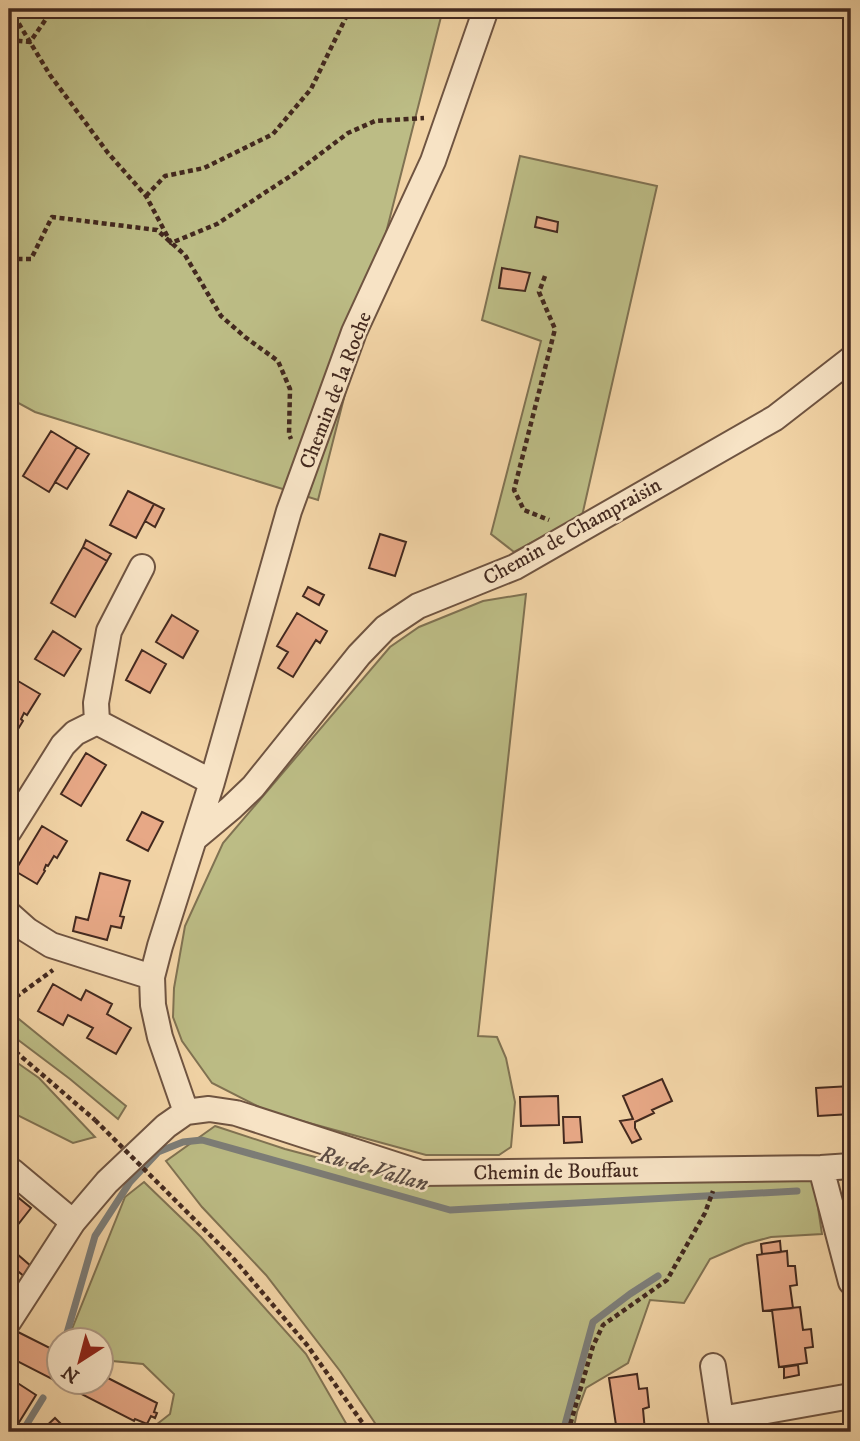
<svg xmlns="http://www.w3.org/2000/svg" width="860" height="1441" font-family="'IM FELL DW Pica',serif">
	<rect width="100%" height="100%" fill="#f2d4a6"/>
	<filter id="stains"><feTurbulence type="fractalNoise" baseFrequency=".00286" numOctaves="4"/><feColorMatrix values="0 0 0 0 .2 0 0 0 0 .09 0 0 0 0 .02 0 0 0 .5 -.17"/></filter>
	<radialGradient id="worn" r=".72"><stop offset=".6" stop-color="#630" stop-opacity="0"/><stop offset="1" stop-color="#630" stop-opacity=".3"/></radialGradient>
	<!-- green -->
	<path fill="#bcbc85" stroke="#807252" stroke-width="2" d="M9,9H443L318,500L35,412L9,398Z
		M520,156L657,186L582,516L514,552L491,534L541,341L482,320Z
		M526,594L478,1036L497,1037L506,1058L515,1102L511,1147L499,1155H426L269,1112L212,1083L182,1041L173,1017L174,988L185,926L223,843L390,647L419,627L483,601Z
		M9,1011L126,1106L118,1119L70,1079L9,1033Z
		M9,1057L39,1078L95,1137L73,1143L9,1111Z
		M215,1126L285,1149L417,1184L779,1178L814,1181L822,1234L771,1237L745,1244L710,1259L684,1303L650,1300L628,1363L586,1388L577,1412L573,1432H381L340,1371L266,1275L202,1207L166,1161Z
		M144,1182L201,1237L306,1354L351,1432H147L170,1414L174,1394L143,1364L102,1360V1340L68,1339L125,1197Z"/>
	<g fill="none" stroke-linecap="round" stroke-linejoin="round">
		<!-- stream -->
		<path stroke="#7c7d78" stroke-width="7" d="M65,1340L95,1236L130,1182L158,1152L183,1142L202,1140L450,1210L797,1191
			M22,1432L43,1398
			M563,1432L593,1322L630,1294L658,1276"/>
	</g>
	<!-- building -->
	<path fill="#e7a886" stroke="#43291f" stroke-width="2" d="M537,217L558,222L557,232L535,227Z
		M502,268L530,273L525,291L499,288Z
		M51,431L77,447L49,492L23,476Z
		M77,447L89,454L67,489L55,482Z
		M128,491L154,504L136,538L110,525Z
		M154,504L164,509L155,527L145,521Z
		M380,534L406,542L395,576L369,568Z
		M86,540L111,554L107,561L83,547Z
		M83,547L107,561L75,617L51,603Z
		M308,587L324,595L319,605L303,596Z
		M297,613L327,631L320,643L316,640L293,677L278,668L288,652L277,646Z
		M172,615L198,631L183,658L156,642Z
		M53,631L81,649L64,676L35,659Z
		M142,650L166,664L150,693L126,680Z
		M18,681L40,694L27,715L24,713L21,719L23,721L9,744V697Z
		M86,753L106,765L81,806L61,794Z
		M142,812L163,822L148,851L127,840Z
		M42,826L67,841L57,858L54,856L48,866L46,865L44,870L45,871L37,884L15,871Z
		M100,873L130,881L120,916L124,917L121,928L111,926L107,940L73,931L76,917L88,920Z
		M53,984L81,1000L86,990L112,1004L107,1014L131,1028L116,1054L87,1038L93,1028L68,1015L63,1025L38,1011Z
		M662,1079L672,1101L652,1110L654,1113L635,1122V1128L641,1139L632,1143L620,1121L633,1119L623,1096Z
		M851,1086V1114L818,1116L816,1088Z
		M558,1096L559,1125L521,1126L520,1097Z
		M563,1117H580L582,1142L564,1143Z
		M9,1190L31,1208L9,1236Z
		M780,1241L781,1252L762,1254L761,1244Z
		M9,1247L32,1267L25,1277L9,1264Z
		M787,1251L788,1266H795L797,1285L790,1286L793,1308L763,1311L757,1255Z
		M800,1307L803,1330L811,1329L813,1347L805,1348L807,1363L779,1367L772,1310Z
		M16,1331L60,1353V1382H102V1375L157,1403L154,1412L157,1413L155,1418L151,1416L147,1424L135,1419L134,1421L9,1357V1344Z
		M798,1365L799,1375L784,1378V1367Z
		M637,1374L639,1389L647,1388L649,1407L643,1409L645,1431L617,1432L609,1378Z
		M16,1382L36,1395L13,1432H9V1393Z
		M55,1418L69,1432H40Z"/>
	<g fill="none" stroke-linecap="round" stroke-linejoin="round">
		<!-- minor casing -->
		<g stroke="#6f5441" stroke-width="28">
			<path id="minor" d="M97,722L96,703L109,631L142,567
				M9,831L63,745L75,733L97,722L212,782
				M194,839L231,808L253,787L359,655L385,628L418,606L515,567L775,418L851,359
				M9,914L27,930L51,945L152,977
				M186,1112L160,1037L153,1005L152,977L160,946L212,782L289,511L354,332L433,161L486,9
				M821,1168L851,1282
				M9,1172L12,1171L73,1222
				M9,1321L73,1222L107,1182L166,1126L186,1112L209,1109L236,1113L421,1173L821,1168L851,1166
				M713,1366L721,1419L851,1396"/>
		</g>
		<!-- path -->
		<path stroke="#43291f" stroke-width="4.5" stroke-dasharray="5 3.5" stroke-linecap="butt" d="M10,9L50,75L108,153L146,196L171,243L217,224L295,173L348,133L375,121L424,118
			M9,40L30,42L53,9
			M146,196L165,176L204,168L273,134L311,89L350,9
			M9,259H31L52,217L157,230L185,255L221,316L245,337L278,361L290,389L289,434L291,439
			M545,276L539,292L555,329L514,490L524,510L549,520
			M9,1002L53,970
			M9,1046L95,1120
			M167,1192L233,1258L307,1345L369,1432
			M568,1432L593,1346L603,1325L667,1280L705,1213L713,1191"/>
		<!-- minor -->
		<use href="#minor" stroke="#f7e3c5" stroke-width="24"/>
		<!-- path-bridge -->
		<path stroke="#43291f" stroke-width="4.5" stroke-dasharray="5 3.5" stroke-linecap="butt" d="M95,1120L167,1192"/>
	</g>
	<g text-anchor="middle" stroke-width="5" stroke-linejoin="round" paint-order="stroke">
		<!-- street labels -->
		<g font-size="21" fill="#43291f" stroke="#f7e3c5">
			<text transform="translate(335 390) rotate(-69)" y="7">Chemin de la Roche</text>
			<text transform="translate(572 531) rotate(-29)" y="7">Chemin de Champraisin</text>
			<text transform="translate(556 1171) rotate(-1)" y="7">Chemin de Bouffaut</text>
		</g>
		<!-- water labels -->
		<g font-size="23" font-style="italic" fill="#5b4c44" stroke="#f7e3c5">
			<text transform="translate(374 1168) rotate(16)" y="8">Ru de Vallan</text>
		</g>
	</g>
	<!-- margin -->
	<rect width="860" height="1441" fill="none" stroke="#f2d4a6" stroke-width="35"/>
	<rect x="10" y="10" width="839" height="1420" fill="none" stroke="#43291f" stroke-width="3.5"/>
	<rect x="18" y="18" width="825" height="1406" fill="none" stroke="#43291f" stroke-width="2"/>
	<!-- north arrow -->
	<g transform="translate(80 1361) rotate(216)"><circle r="33" fill="#f7e3c5" stroke="#af9983" stroke-width="2"/>
	<path d="M0-5L12 26L0 18L-12 26Z" fill="#8f2418"/>
	<text y="-10" font-size="19" font-weight="bold" text-anchor="middle" fill="#43291f">N</text>
	</g>
	<rect width="100%" height="100%" filter="url(#stains)"/>
	<rect width="100%" height="100%" fill="url(#worn)"/>
</svg>
